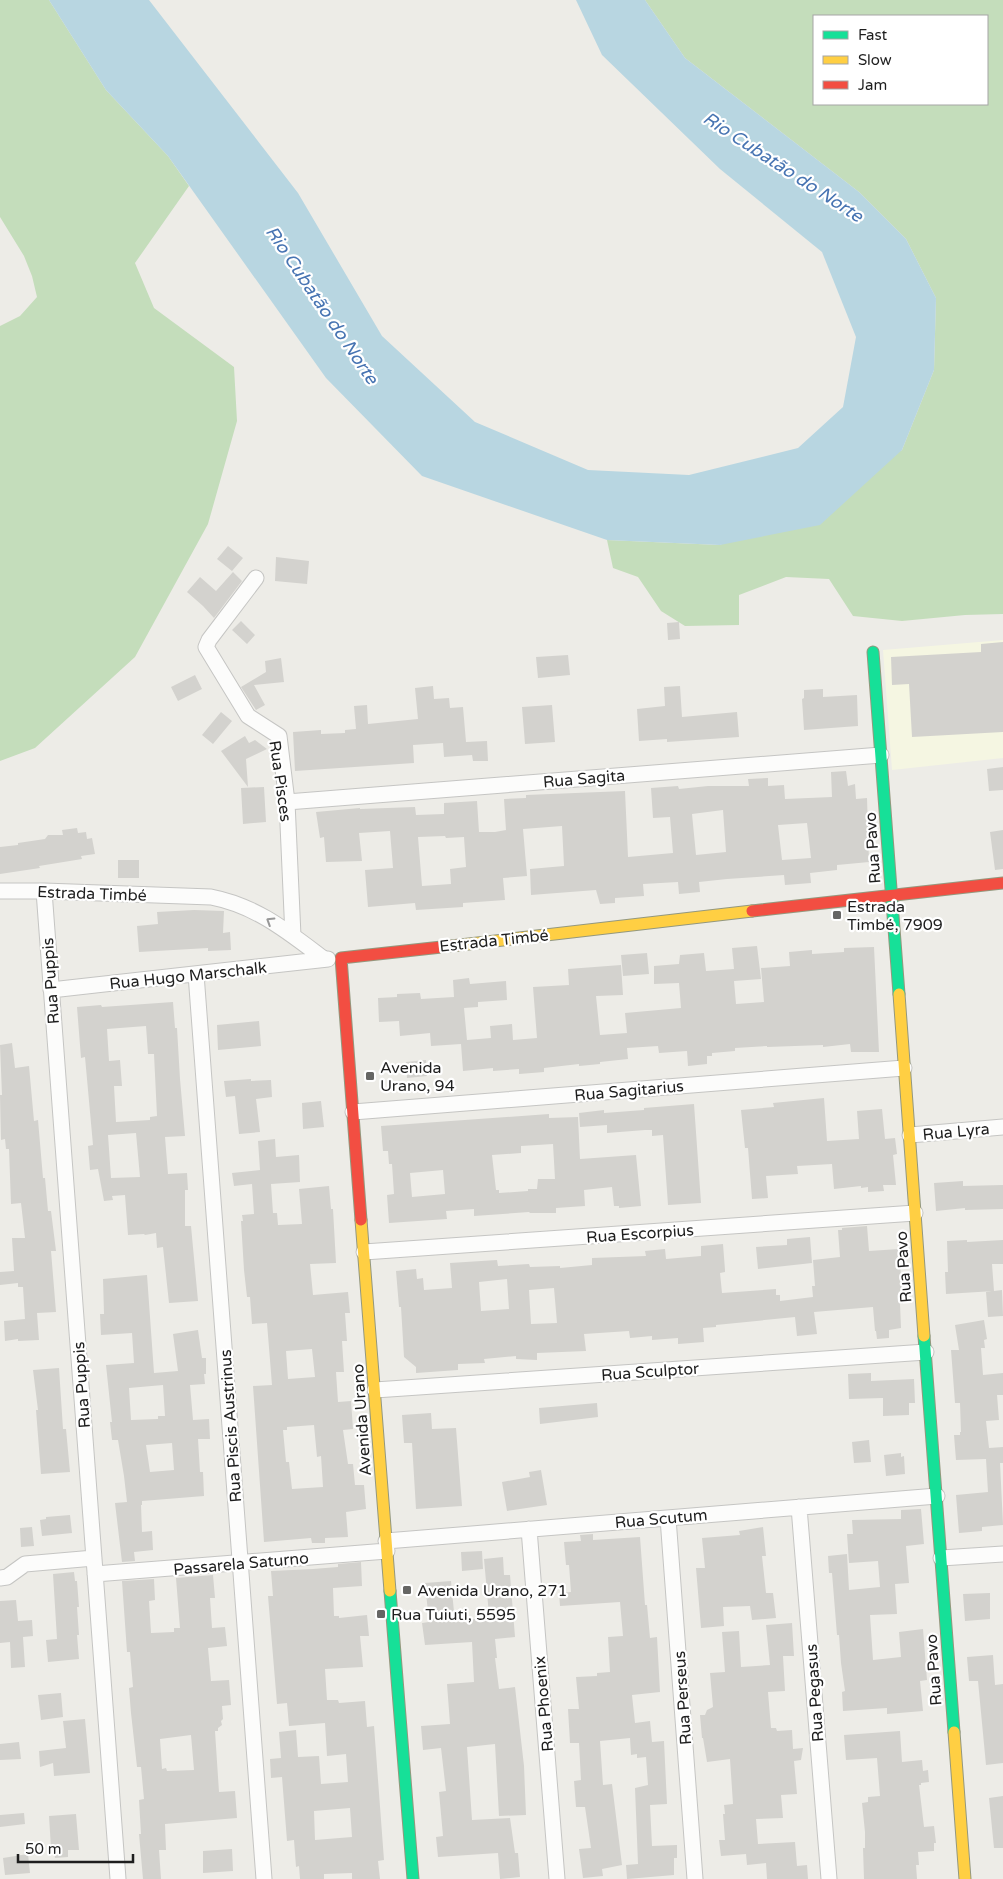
<svg xmlns="http://www.w3.org/2000/svg" width="1003" height="1879" font-family="'Varela Round',sans-serif">
	<rect width="100%" height="100%" fill="#edece7"/>
	<!-- education -->
	<path fill="#f5f6e2" d="M1003,640V758L892,770L883,650Z"/>
	<!-- forest -->
	<path fill="#c4ddbb" fill-rule="evenodd" d="M0,0H49L106,90L168,156L189,186L135,263L154,308L234,367L237,421L208,524L135,657L35,748L0,761V326L20,316L37,297L32,276L24,256L0,217Z
		M645,0H1003V614L965,615L902,621L853,616L829,579L786,577L739,595V625L685,626L661,611L638,577L613,568L607,540L720,545L902,450L934,370L936,298L906,239L859,192L685,58ZM814,16H987V104H814Z"/>
	<!-- water -->
	<path fill="#b8d6e1" d="M49,0H149L298,193L382,336L475,422L588,470L689,475L798,448L843,407L856,337L822,252L720,169L602,55L576,0H645L685,58L859,192L906,239L936,298L934,370L902,450L820,525L720,545L607,540L422,476L326,378L168,156L106,90Z"/>
	<!-- building -->
	<path fill="#d3d2ce" fill-rule="evenodd" d="M228,546L243,558L232,571L217,559Z
		M276,557L309,561L307,584L275,581Z
		M233,572L242,581L214,618L203,606L187,592L200,577L216,591Z
		M241,621L255,635L247,644L232,630Z
		M679,622L680,639L668,640L667,623Z
		M1003,642V732L912,737L909,684L892,685L891,657L981,652V644Z
		M568,655L570,675L538,678L536,657Z
		M281,658L284,682L254,685L265,705L256,710L241,687L266,672L265,661Z
		M195,675L202,689L178,701L171,687Z
		M433,686L434,699L449,698L450,708L463,707L466,742L487,741L488,761H473L472,755L444,757L443,743L413,745L414,763L295,771L293,732L321,730V734L345,733V730L356,729L354,706L367,705L368,724L418,719L415,688Z
		M680,686L682,717L737,712L739,737L667,742V739L639,741L637,709L665,706L664,687Z
		M823,689V697L857,695L858,726L804,730L802,699L804,698V690Z
		M552,705L555,742L525,744L522,707Z
		M221,712L232,721L213,744L202,735Z
		M245,736L249,743L255,740L267,749L246,759L248,787L221,751Z
		M1003,767V790L989,791L987,769Z
		M846,771L848,786L855,784L856,799L867,798L869,862L837,865V870L810,873L811,883L785,885L784,875L727,879L699,882L700,892L679,894L678,882L643,884L644,896L615,898V903L600,904L596,890L531,895L530,869L564,866L562,826L523,829L527,876L503,878L505,900L463,903V907L416,910L415,903L368,907L365,870L393,868L390,831L359,833L362,861L326,862L324,837L320,838L316,812L360,808V809L415,807L416,815L444,814V803L477,801L479,832H495L506,830L504,799L526,798V795L625,791L628,857L673,853L670,817L653,818L651,788L678,786L679,789L708,786H749L748,779L768,778V786L784,785L785,799L832,797L831,772ZM723,810L726,852L696,855L692,814ZM807,823L811,858L782,860L778,825ZM445,836L446,838L464,837L466,867L450,869L451,884L422,886L418,837Z
		M264,787L266,822L243,824L241,788Z
		M77,828L78,833L86,832L87,839L92,838L95,854L81,856L82,859L39,866L40,868L0,874V847L18,845V843L45,839L48,835H63L62,830Z
		M1003,830V869L995,870L990,832Z
		M118,860H139V878H118Z
		M194,910L224,911L223,933L230,932L231,950L208,951V948L139,952L137,926L158,924L157,912Z
		M757,946L761,979L734,981L736,1004L764,1002L761,968L790,966L789,952L812,950V954L844,952V948L874,947L879,1052H851L850,1044L823,1047V1045L767,1047V1046L735,1048V1051L712,1053V1056H707V1064L688,1066L687,1051L659,1053L658,1046L627,1048L628,1059L600,1062V1064L579,1066V1064L544,1068V1072L519,1074V1069L493,1071V1068L463,1071L461,1044L431,1046L430,1033L400,1036L399,1021L379,1022L378,998L397,997V994L420,993L421,999L454,997L453,980L469,978L470,984L506,981L507,1000L478,1002V1007L464,1008L467,1040L491,1038L490,1026L512,1024L513,1040L537,1038L533,987L569,985L568,969L621,965L623,995L596,996L600,1035L627,1033L625,1013L681,1008L679,983L654,984V966L679,964L680,955L704,953L706,971L734,969L732,948Z
		M647,953L649,974L623,976L621,955Z
		M173,1002L175,1028H177L180,1079L185,1136L165,1137L168,1174L187,1173L188,1190H185V1226H191L198,1301L169,1303L163,1247L157,1248L156,1233L145,1235L144,1234L128,1235L125,1195L112,1196L113,1200L104,1201L98,1169L90,1170L88,1146L93,1145L85,1057L81,1058L77,1007L101,1005L102,1007ZM146,1026L148,1054H154L157,1116L150,1117V1120L116,1122L114,1086H122L120,1060L109,1061L107,1029ZM136,1133L140,1177L111,1178L108,1135Z
		M259,1021L261,1046L218,1050L217,1025Z
		M12,1043L15,1068L29,1066L34,1121L38,1120L43,1178H45L48,1211H51L56,1251H51L56,1312L37,1313L39,1340L18,1341V1339L5,1341L4,1321L25,1319L23,1287H18V1283L0,1285V1272L14,1271L12,1238H25L21,1203L11,1204L9,1149H6L5,1139L1,1140L0,1095H2L0,1045Z
		M426,1060L427,1076L407,1078L406,1062Z
		M251,1079V1081L271,1080L272,1097L256,1099L260,1132L239,1134L235,1096L226,1097L224,1081Z
		M824,1098L827,1141L859,1139L857,1111L882,1109L885,1139L895,1138L897,1154L893,1155L896,1185H883L884,1191L868,1192V1187L861,1188V1186L834,1189L832,1164L797,1166L798,1174L766,1176L768,1198L752,1199L748,1148H745L741,1110L774,1107L773,1103Z
		M321,1101L324,1127L303,1129L302,1103Z
		M694,1104L701,1203L668,1205L663,1135L652,1136V1130H645L607,1133V1125L580,1127L579,1113L604,1110V1113L644,1110V1108Z
		M549,1114V1118L578,1117L580,1159L636,1155L641,1206L619,1208V1206H614L612,1187L584,1190L585,1206L556,1208V1213H530L529,1212L474,1216V1209L446,1211L447,1219L389,1223L387,1195L394,1194L392,1164H389L388,1151H383L381,1126ZM553,1144L555,1179H538L537,1189H528V1191L499,1193V1190H496L492,1155L521,1153V1146ZM443,1170L445,1194L412,1197L410,1173Z
		M275,1139L276,1157L299,1155L300,1182L271,1184L273,1213H277L278,1225L302,1224L299,1189L329,1186L331,1209H333L336,1263L310,1264L313,1295L348,1292L350,1313H345L347,1341H342L344,1372H336L338,1402L351,1401L353,1429L343,1430L348,1464H353L355,1485H364L366,1509L346,1512L348,1537L325,1538V1543H312L311,1538L264,1542L253,1386L272,1385L267,1323L252,1324L250,1297H247L244,1270L241,1221H243L242,1215L254,1214L252,1184L234,1186L232,1173L260,1170L258,1141ZM312,1349L315,1377L288,1379L286,1351ZM314,1425L317,1457L321,1456L323,1487L292,1489L289,1462H286L283,1430H287V1427Z
		M963,1181V1186L1003,1185V1209L965,1210V1208L936,1211L934,1183Z
		M867,1226L869,1251L899,1249L903,1304H900L901,1328L889,1330V1338L877,1339L876,1331H875L873,1307L814,1312L817,1334L797,1336L795,1317L716,1325V1327L703,1328L704,1342L678,1344V1338L652,1340V1336L630,1338L629,1331L584,1334L586,1351L537,1353V1360L516,1359V1356L484,1359L485,1363L458,1364V1370L416,1373V1367L404,1357L401,1307H399L396,1271L416,1269L417,1279L423,1278L424,1290L452,1288L450,1263L497,1260L498,1266L529,1264L530,1267L560,1266V1268L592,1265V1258L646,1256L645,1251L665,1249L666,1259L701,1256V1246L723,1244L725,1270V1272L720,1273L722,1293L776,1289V1295H780V1301L813,1297L812,1286H815L813,1260L840,1257L838,1230H842V1228ZM507,1279L509,1309L481,1311L479,1282ZM554,1288L557,1323L531,1324L529,1290Z
		M810,1237L812,1263L758,1269L756,1247L787,1245V1239Z
		M967,1240V1242L1003,1240V1264H992L994,1291L946,1294L945,1272H948L947,1241Z
		M147,1275L154,1373L178,1371L173,1334L198,1330L202,1358H206V1374H204L205,1384L190,1385L193,1420L209,1419L210,1439H198L200,1472H203L204,1496L142,1501V1505H141L142,1532L152,1531L153,1550L134,1552L135,1561L122,1562L115,1503L127,1502L124,1476L118,1440H112L110,1422H112L106,1365L134,1363L132,1333L101,1335L100,1314H104L103,1279ZM163,1385L165,1416H158V1419L131,1420L129,1388ZM172,1443L174,1470L150,1472L146,1445Z
		M1002,1290L1003,1316L988,1317L986,1292Z
		M984,1320L987,1339L984,1340L985,1348H981L983,1375L1003,1373V1395H997L999,1420L986,1421L989,1448L1003,1447V1463H1000L1003,1525L982,1527V1531L959,1533L956,1495L988,1492L986,1459L956,1460L954,1435H960V1432H961L960,1403H955L951,1350H959L955,1325Z
		M59,1368L63,1429H66L70,1472L41,1474L36,1410H38L33,1370Z
		M871,1373V1381L914,1379L915,1403H909V1415L883,1416V1398L849,1399L848,1374Z
		M597,1403L598,1417L540,1424L539,1408Z
		M431,1413L432,1429L456,1428L462,1506L416,1509L412,1443H404L402,1415Z
		M869,1440L871,1462L854,1463L852,1442Z
		M901,1453V1457L904,1456L905,1474L886,1476L884,1455Z
		M541,1470L547,1505L507,1511L502,1482L530,1477L529,1472Z
		M921,1509L924,1544L906,1546L909,1583L895,1584L897,1614L870,1615L873,1660L901,1657L899,1632L923,1629L927,1680L920,1681L923,1711L887,1714V1708L843,1711L842,1692L845,1691L841,1663L839,1635H837L832,1573H829L828,1556L847,1554L849,1590L880,1587L878,1561L849,1563L847,1534H853L852,1520L901,1519V1510Z
		M70,1515L72,1533L42,1536L40,1520L46,1519V1517Z
		M32,1527L34,1546L21,1547L20,1528Z
		M763,1527L766,1556H762L766,1593H773L776,1618L752,1620L750,1606L723,1607L724,1626L701,1628L696,1568H705L702,1538L740,1535L739,1531Z
		M593,1534V1540L640,1537L645,1605H647L650,1638L657,1637L660,1692L632,1695L635,1723L650,1721L652,1742L664,1741L667,1804L650,1805L652,1846L677,1845V1858H674V1875L627,1879L626,1865L638,1864L635,1788L648,1785L646,1757L637,1758V1754L631,1755L630,1738L600,1741L603,1785L612,1784L622,1865L602,1869L603,1876L583,1878L579,1849L591,1848L585,1807H576L574,1781L581,1780L579,1743H570L568,1709H579L576,1677L597,1676V1673L610,1672L608,1637L623,1636L620,1602L560,1606L559,1593L571,1592L569,1565H566L564,1542L581,1541L580,1535Z
		M482,1551L483,1569L462,1571L461,1552Z
		M503,1557L504,1575H510L515,1637L495,1639L497,1658H495L499,1689L515,1687L524,1766L526,1815L499,1816L495,1744L467,1747L472,1820L510,1818L515,1853H518L520,1877L500,1879L498,1853L438,1857L436,1837L443,1836L439,1792L446,1791L441,1748L423,1750L421,1726L450,1724L447,1684L474,1682L472,1642L425,1645L422,1623L429,1622L425,1583L451,1581L455,1622L487,1617V1615H489L484,1559Z
		M361,1562L362,1586L333,1588L334,1616H339V1618L367,1615L369,1636H360L363,1667L325,1669L327,1700H338L339,1703L365,1701L367,1727L374,1726L384,1860L378,1861L380,1879H352V1873L324,1874V1879H300L299,1866L296,1867L294,1840L287,1841L282,1777L271,1778L270,1759L281,1758L279,1732L296,1730L298,1757L319,1756L321,1784L348,1782L346,1754L327,1756L325,1723L289,1726L287,1703L277,1704L268,1596H273L271,1571L313,1569L338,1567V1564ZM350,1808L352,1837L315,1840L314,1811Z
		M74,1572L75,1581H77L79,1607H77L79,1635H77L79,1659L48,1662L46,1640L57,1639L53,1574Z
		M213,1575L215,1598H210L212,1628L225,1627L227,1646L208,1648L211,1681L229,1680L231,1705L222,1706L223,1719L221,1721L222,1725L218,1728V1731H215L219,1792L235,1791L237,1818L165,1824L166,1850H159L161,1879H143L139,1834H141L139,1800L144,1799L141,1767H137L131,1713L129,1688L133,1687L130,1652H127L122,1581L154,1579L155,1600L149,1601L151,1633L174,1632V1628H180L176,1578ZM191,1735L194,1770L167,1771L166,1768L162,1769L160,1739Z
		M990,1593V1619L965,1621L963,1594Z
		M16,1600L18,1621L32,1620L33,1636L23,1637L25,1667L11,1668L10,1642L0,1643V1601Z
		M792,1623L794,1656H783L785,1691L768,1692L771,1728H776L777,1731L792,1730L793,1749L803,1748L801,1760L794,1761L797,1794L781,1795L783,1818L756,1819L758,1844L795,1842L797,1866L807,1865L808,1879H767L766,1863L747,1865L746,1854L721,1856L719,1840H725L723,1814H725L724,1805L733,1804L730,1759L707,1762L703,1738H702L700,1715H705L707,1710L713,1707L710,1673L725,1672L722,1632L739,1631L741,1667L770,1665L766,1625Z
		M993,1655L995,1685L1003,1684V1763L986,1765L978,1681H969L967,1657Z
		M61,1693L63,1717L41,1720L38,1695Z
		M85,1719L90,1773L54,1776L53,1763L40,1767L39,1751L66,1748L63,1721Z
		M900,1731L902,1762L922,1760L923,1771L928,1770L929,1782L921,1783V1785H919L924,1827L934,1826L936,1843H934V1851L918,1852L919,1865H916L917,1879H864L863,1848H865V1832L862,1803L868,1802V1797L880,1796L877,1758L846,1760L844,1735Z
		M19,1742L21,1759L0,1760V1744Z
		M1003,1796V1848H994L989,1798Z
		M24,1813L25,1824L0,1827V1815Z
		M76,1814L79,1850H68V1857L55,1858L54,1848H51L49,1816Z
		M232,1849L233,1871L203,1873V1851Z
		M28,1854L30,1873L5,1875L3,1858Z"/>
	<g fill="none" stroke-linecap="round" stroke-linejoin="round">
		<!-- street casing -->
		<g stroke="#c5c5c3" stroke-width="17">
			<path id="street" d="M256,578L209,640L206,647L248,716L279,736L287,802L293,936
				M287,802L881,755
				M0,891H44L211,897C257,906 288,932 324,959
				M44,891L118,1879
				M196,974L264,1879
				M51,990L328,959
				M353,1112L904,1068
				M910,1135L1003,1127
				M364,1252L915,1213
				M375,1390L926,1352
				M799,1507L829,1879
				M668,1518L695,1879
				M529,1529L557,1879
				M386,1541L937,1496
				M941,1558L1003,1554
				M95,1574L387,1551
				M0,1578L7,1577L25,1564L94,1558"/>
		</g>
		<!-- fast casing -->
		<g stroke="#94987e" stroke-width="13">
			<path id="fast" d="M873,652L899,994
				M924,1336L954,1732
				M390,1591L413,1879"/>
		</g>
		<!-- slow casing -->
		<g stroke="#94987e" stroke-width="13">
			<path id="slow" d="M460,945L752,911
				M899,994L924,1336
				M361,1220L390,1591
				M954,1732L965,1879"/>
		</g>
		<!-- jam casing -->
		<g stroke="#94987e" stroke-width="13">
			<path id="jam" d="M752,911L1003,883
				M361,1220L341,958L460,945"/>
		</g>
		<!-- street -->
		<use href="#street" stroke="#fcfcfb" stroke-width="15"/>
		<!-- fast -->
		<use href="#fast" stroke="#16e098" stroke-width="11"/>
		<!-- slow -->
		<use href="#slow" stroke="#ffcf43" stroke-width="11"/>
		<!-- jam -->
		<use href="#jam" stroke="#f24e42" stroke-width="11"/>
	</g>
	<!-- one-way arrows -->
	<defs><path id="oneway-chevron" d="M-2-3.5L2.5 0L-2 3.5" fill="none" stroke-width="1.6" stroke-linecap="round" stroke-linejoin="round" transform="scale(1.25)"/></defs>
	<use stroke="#989898" href="#oneway-chevron" transform="translate(270 921) rotate(-148)"/>
	<!-- markers -->
	<g fill="#666664" stroke="#fff" stroke-width="2">
		<rect x="832" y="910" width="10" height="10" rx="2.5"/>
		<rect x="365" y="1071" width="10" height="10" rx="2.5"/>
		<rect x="402" y="1585" width="10" height="10" rx="2.5"/>
		<rect x="376" y="1609" width="10" height="10" rx="2.5"/>
	</g>
	<g text-anchor="middle" stroke-width="4.5" stroke-linejoin="round" paint-order="stroke">
		<!-- street labels -->
		<g font-size="16" fill="#1e1e1e" stroke="#fff">
			<text transform="translate(584 778) rotate(-5)" y="6">Rua Sagita</text>
			<text transform="translate(281 781) rotate(82)" y="6">Rua Pisces</text>
			<text transform="translate(872 848) rotate(-94)" y="6">Rua Pavo</text>
			<text transform="translate(92 893) rotate(2)" y="6">Estrada Timbé</text>
			<text transform="translate(494 940) rotate(-6)" y="6">Estrada Timbé</text>
			<text transform="translate(188 975) rotate(-6)" y="6">Rua Hugo Marschalk</text>
			<text transform="translate(50 981) rotate(-94)" y="6">Rua Puppis</text>
			<text transform="translate(629 1090) rotate(-5)" y="6">Rua Sagitarius</text>
			<text transform="translate(956 1131) rotate(-5)" y="6">Rua Lyra</text>
			<text transform="translate(640 1233) rotate(-4)" y="6">Rua Escorpius</text>
			<text transform="translate(903 1267) rotate(-94)" y="6">Rua Pavo</text>
			<text transform="translate(650 1371) rotate(-4)" y="6">Rua Sculptor</text>
			<text transform="translate(81 1385) rotate(-94)" y="6">Rua Puppis</text>
			<text transform="translate(361 1420) rotate(-94)" y="6">Avenida Urano</text>
			<text transform="translate(230 1426) rotate(-94)" y="6">Rua Piscis Austrinus</text>
			<text transform="translate(661 1518) rotate(-5)" y="6">Rua Scutum</text>
			<text transform="translate(241 1563) rotate(-5)" y="6">Passarela Saturno</text>
			<text transform="translate(933 1670) rotate(-94)" y="6">Rua Pavo</text>
			<text transform="translate(814 1693) rotate(-94)" y="6">Rua Pegasus</text>
			<text transform="translate(682 1698) rotate(-94)" y="6">Rua Perseus</text>
			<text transform="translate(543 1704) rotate(-95)" y="6">Rua Phoenix</text>
		</g>
		<!-- poi labels -->
		<g font-size="16" fill="#1e1e1e" stroke="#fff" text-anchor="start">
			<text x="847" y="912">Estrada<tspan x="847" dy="18">Timbé, 7909</tspan></text>
			<text x="380" y="1073">Avenida<tspan x="380" dy="18">Urano, 94</tspan></text>
			<text x="417" y="1596">Avenida Urano, 271</text>
			<text x="391" y="1620">Rua Tuiuti, 5595</text>
		</g>
		<!-- water labels -->
		<g font-size="18" font-style="italic" fill="#4774b2" stroke="#fff">
			<text transform="translate(783 167) rotate(33)" y="6">Rio Cubatão do Norte</text>
			<text transform="translate(322 305) rotate(56)" y="6">Rio Cubatão do Norte</text>
		</g>
	</g>
	<!-- legend -->
	<rect x="813" y="15" width="175" height="90" fill="#ffffff" stroke="#a5a5a5"/>
	<rect x="823" y="31" width="25" height="8" fill="#16e098" stroke="#a5a5a5"/>
	<text x="858" y="40" font-size="15" fill="#1e1e1e">Fast</text>
	<rect x="823" y="56" width="25" height="8" fill="#ffcf43" stroke="#a5a5a5"/>
	<text x="858" y="65" font-size="15" fill="#1e1e1e">Slow</text>
	<rect x="823" y="81" width="25" height="8" fill="#f24e42" stroke="#a5a5a5"/>
	<text x="858" y="90" font-size="15" fill="#1e1e1e">Jam</text>
	<!-- scale -->
	<path d="M18 1854v8h115v-8" fill="none" stroke="#1e1e1e" stroke-width="2.5"/>
	<text x="25" y="1854" font-size="15" fill="#1e1e1e" stroke="#ffffff" stroke-width="4" paint-order="stroke">50 m</text>
</svg>
